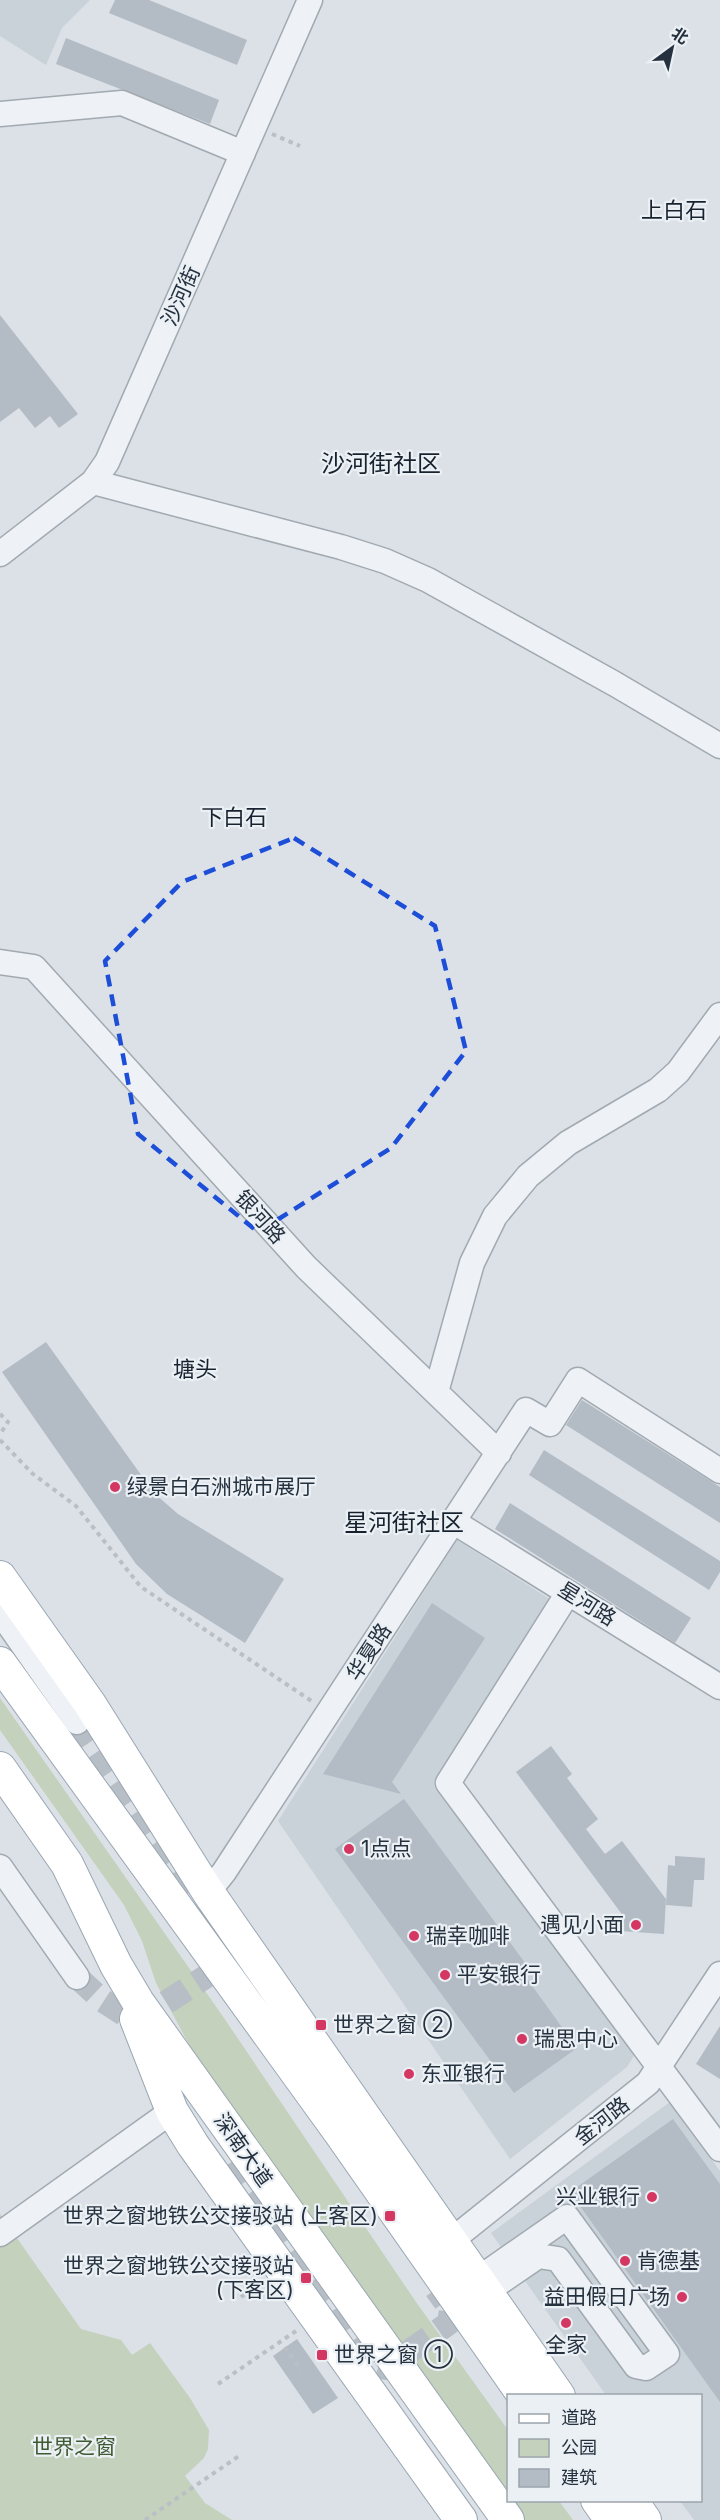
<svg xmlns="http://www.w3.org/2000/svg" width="720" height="2520" font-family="Inter,'Noto Sans SC',sans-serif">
	<rect width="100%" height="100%" fill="#dce1e7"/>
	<!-- built -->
	<path fill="#c9d1d9" d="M0,0H90L62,28L46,65L0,36Z
		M457,1540L567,1610L458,1783L646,2036L627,2067L510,2159L278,1821Z
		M670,2102L720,2171V2520H694L680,2501L700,2500V2396L606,2395L491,2233Z"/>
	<!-- green -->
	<path fill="#c4d1bc" d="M0,1698L224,2018L416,2302L508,2430V2500L559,2501L573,2520H519L215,2093L156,1983L142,1941L124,1905L0,1730Z
		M0,2214L81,2329L121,2340L132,2355L150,2343L190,2398L209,2430L208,2449L204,2458L185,2476L205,2503L232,2520H0Z"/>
	<!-- building -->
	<path fill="#b3bbc4" d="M115,0H149L247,40L237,65L109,13Z
		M66,38L219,100L210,124L56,64Z
		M0,315L78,414L59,428L50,416L35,428L19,408L0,422Z
		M46,1342L154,1493L178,1514L284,1579L245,1643L167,1594L136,1564L2,1372Z
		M582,1400L720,1487V1523L566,1425Z
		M544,1450L720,1561V1572L709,1590L529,1475Z
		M510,1503L691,1618L675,1643L495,1529Z
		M432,1603L485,1638L392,1782L401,1794L323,1774Z
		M551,1746L572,1774L567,1778L598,1819L586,1829L605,1854L622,1841L666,1899L664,1934L620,1931L621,1913L516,1772Z
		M404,1799L531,1971L525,1976L577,2048L514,2093L335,1849Z
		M675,1856L705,1858L704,1880H694L692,1907L666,1905L668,1865L675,1866Z
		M720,2026V2079L696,2064Z
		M673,2119L720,2184V2402L570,2192Z
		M297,2339L338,2398L313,2414L273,2356Z"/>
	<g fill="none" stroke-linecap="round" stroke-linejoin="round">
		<!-- minor-tunnel -->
		<path stroke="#b7bec5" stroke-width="24" stroke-dasharray="24 12" stroke-linecap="butt" d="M77,1722L174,1865L194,1920
			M77,1977L102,2000L136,2022L144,2034
			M136,2022L213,1972
			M233,2161L375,2364L386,2368L449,2323L451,2310L436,2289"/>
		<!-- minor casing -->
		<g stroke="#a1a9b1" stroke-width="27">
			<path id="minor" d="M0,114L122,103L243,153
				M93,482L341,547L385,561L428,580L615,684L720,746
				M0,554L93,482L107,462L310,0
				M0,962L34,967L306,1267L499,1453
				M436,1392L472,1263L495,1216L528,1176L568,1143L658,1090L678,1072L720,1015
				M454,1522L720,1687
				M568,1593L448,1783L720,2149
				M0,1612L77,1722
				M0,1867L77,1977
				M208,1892L224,1872L526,1410L550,1424L578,1380L720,1471
				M0,2234L172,2111
				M452,2240L648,2083L720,1974
				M478,2279L567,2217L667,2354L646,2368L636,2366L558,2259L538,2256L487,2291"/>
		</g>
		<!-- major casing -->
		<g stroke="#9aa7b3" stroke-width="34">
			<path id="major" d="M0,1577L90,1704L208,1892L559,2396
				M0,1663L340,2133L524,2396
				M0,1768L67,1864L116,1965L138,2002L508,2520
				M136,2019L172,2111L193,2145L461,2520
				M597,2500L611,2520
				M631,2500L645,2520"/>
		</g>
		<!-- path -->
		<path stroke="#babfc5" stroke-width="4" stroke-dasharray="4.5 4.5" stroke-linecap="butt" d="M272,134L300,146
			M0,1414L8,1422L0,1434
			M0,1440L33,1474L76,1506L141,1587L313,1702
			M241,2297L260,2283
			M285,2347L301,2370
			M218,2384L296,2331
			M145,2520L239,2456"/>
		<!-- minor -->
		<use href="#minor" stroke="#eef1f5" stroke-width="24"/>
		<!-- major -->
		<use href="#major" stroke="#fff" stroke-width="32"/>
	</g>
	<!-- marked area -->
	<path fill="none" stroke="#1d4ed8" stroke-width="4.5" stroke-dasharray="12 8" stroke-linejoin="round" d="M294,838L435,926L466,1051L391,1148L258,1232L138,1134L105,961L182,882Z"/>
	<!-- markers -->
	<g fill="#d43862" stroke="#ebf0f5" stroke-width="2">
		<circle cx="115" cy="1487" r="6"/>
		<circle cx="349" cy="1849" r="6"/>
		<circle cx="636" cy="1925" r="6"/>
		<circle cx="414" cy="1936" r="6"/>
		<circle cx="445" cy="1975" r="6"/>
		<rect x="315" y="2019" width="12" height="12" rx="3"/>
		<circle cx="522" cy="2039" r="6"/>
		<circle cx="409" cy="2074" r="6"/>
		<circle cx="652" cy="2197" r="6"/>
		<rect x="384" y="2210" width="12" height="12" rx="3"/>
		<circle cx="625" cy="2261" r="6"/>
		<rect x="300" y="2272" width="12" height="12" rx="3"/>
		<circle cx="682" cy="2297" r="6"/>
		<circle cx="566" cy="2323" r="6"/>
		<rect x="316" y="2349" width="12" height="12" rx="3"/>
	</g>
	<g text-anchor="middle" stroke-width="4.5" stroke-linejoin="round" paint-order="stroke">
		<!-- street labels -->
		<g font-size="21" fill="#25313e" stroke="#ebf0f5">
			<text transform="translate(181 296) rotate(-66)" y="7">沙河街</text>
			<text transform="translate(260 1217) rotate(48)" y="7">银河路</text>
			<text transform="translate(587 1604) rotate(32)" y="7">星河路</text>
			<text transform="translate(369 1652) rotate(-57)" y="7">华夏路</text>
			<text transform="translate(602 2121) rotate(-38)" y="7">金河路</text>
			<text transform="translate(243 2150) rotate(55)" y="7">深南大道</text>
		</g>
		<!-- poi labels -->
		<g font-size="21" fill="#25313e" stroke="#ebf0f5" text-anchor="start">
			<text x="127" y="1494">绿景白石洲城市展厅</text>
			<text x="361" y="1856">1点点</text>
			<text x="624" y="1932" text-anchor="end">遇见小面</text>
			<text x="426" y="1943">瑞幸咖啡</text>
			<text x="457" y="1982">平安银行</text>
			<text x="333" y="2032">世界之窗 ②</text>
			<text x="534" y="2046">瑞思中心</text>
			<text x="421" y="2081">东亚银行</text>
			<text x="640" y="2204" text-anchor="end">兴业银行</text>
			<text x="378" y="2223" text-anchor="end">世界之窗地铁公交接驳站 (上客区)</text>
			<text x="637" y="2268">肯德基</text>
			<text x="294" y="2273" text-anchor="end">世界之窗地铁公交接驳站<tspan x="294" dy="24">(下客区)</tspan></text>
			<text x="670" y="2304" text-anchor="end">益田假日广场</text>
			<text x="566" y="2352" text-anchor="middle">全家</text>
			<text x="334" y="2362">世界之窗 ①</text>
		</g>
		<!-- park labels -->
		<g font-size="21" fill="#3e5a31" stroke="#ebf0f5">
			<text x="74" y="2454">世界之窗</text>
		</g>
		<!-- neighbourhood labels -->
		<g font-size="22" fill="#17222e" stroke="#ebf0f5">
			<text x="674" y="218">上白石</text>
			<text x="234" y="825">下白石</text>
			<text x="195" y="1377">塘头</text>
		</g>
		<!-- quarter labels -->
		<g font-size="24" fill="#17222e" stroke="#ebf0f5">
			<text x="381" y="472">沙河街社区</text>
			<text x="404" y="1531">星河街社区</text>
		</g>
	</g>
	<!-- legend -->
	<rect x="507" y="2394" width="195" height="108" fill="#ebf0f5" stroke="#9ca4ac" stroke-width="1.5"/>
	<rect x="519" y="2414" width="30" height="9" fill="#ffffff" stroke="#9ca4ac" stroke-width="1.5"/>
	<text x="561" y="2424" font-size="18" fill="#25313e">道路</text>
	<rect x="519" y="2439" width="30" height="18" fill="#c4d1bc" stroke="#9ca4ac" stroke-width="1.5"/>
	<text x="561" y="2454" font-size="18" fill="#25313e">公园</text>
	<rect x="519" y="2469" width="30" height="18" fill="#b3bbc4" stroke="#9ca4ac" stroke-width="1.5"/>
	<text x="561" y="2484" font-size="18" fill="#25313e">建筑</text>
	<!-- north arrow -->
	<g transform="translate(672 48) rotate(33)" stroke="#ebf0f5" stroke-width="4.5" paint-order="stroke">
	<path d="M0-4.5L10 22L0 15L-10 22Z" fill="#25313e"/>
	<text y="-9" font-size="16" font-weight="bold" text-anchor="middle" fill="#25313e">北</text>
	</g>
</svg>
